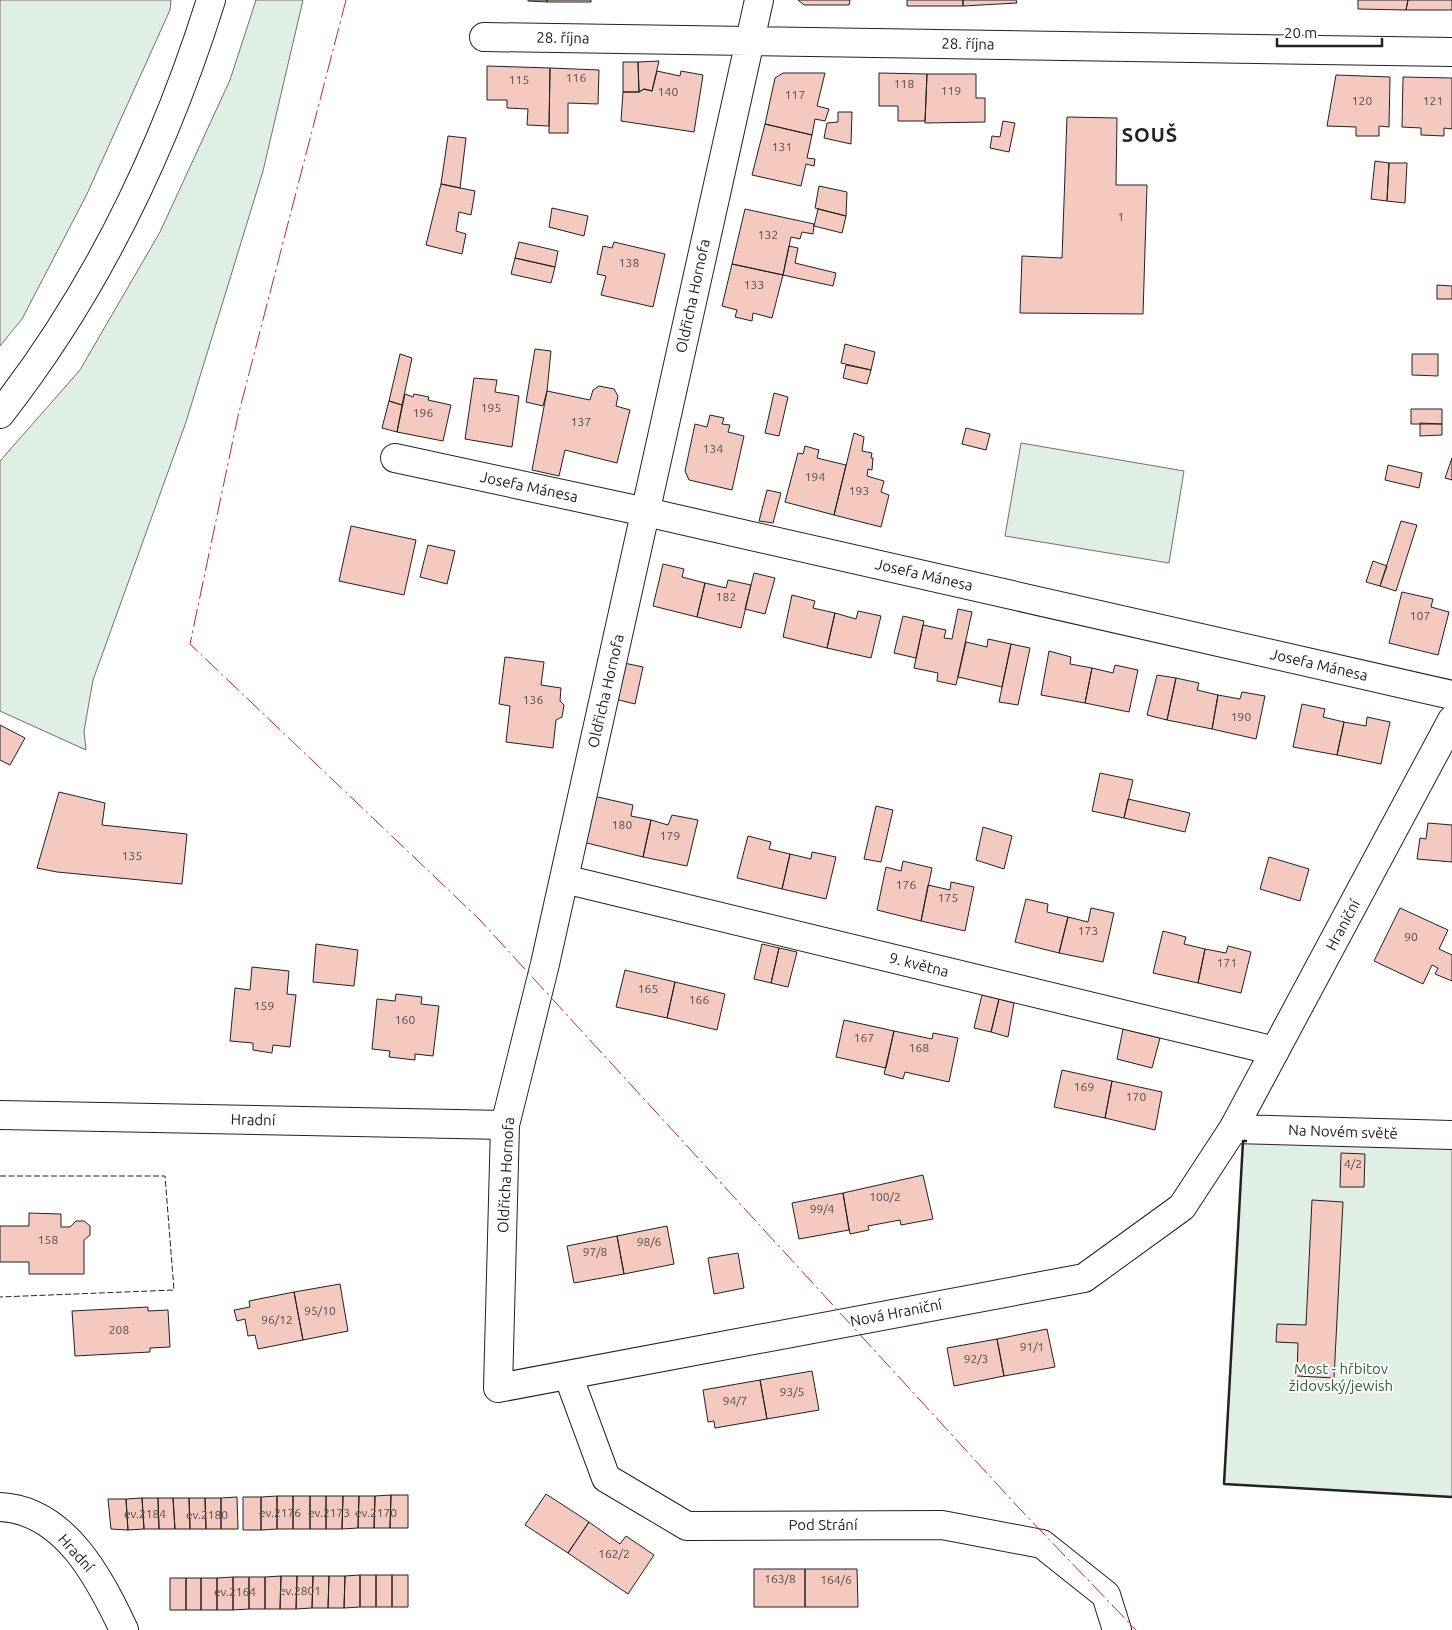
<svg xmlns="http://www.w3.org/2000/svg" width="1452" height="1630" font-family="Ubuntu,sans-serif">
	<rect width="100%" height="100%" fill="#fff"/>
	<!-- green -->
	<path fill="#e0efe3" stroke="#6f6f6f" d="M0,0H171L170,10L87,194L22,319L0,346Z
		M256,0H303L263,171L186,422L93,680L84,731L86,750L0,711V461L80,370L160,232L230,80Z
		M1021,443L1184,471L1169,563L1005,536Z
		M1243,1141L1452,1147V1497L1224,1484Z"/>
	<!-- building -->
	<path fill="#f3c9c0" stroke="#222" d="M528,0H547V2L528,1Z
		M547,0H591V2H547Z
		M798,0H850L849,5H804Z
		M907,0H963V6H907Z
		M963,0H1016L1017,3L963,6Z
		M1358,0H1408L1406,10L1358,9Z
		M1408,0H1452V10H1406Z
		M659,61L652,91L644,89L639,92L638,62Z
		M623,62H638L639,92H623Z
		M487,66L550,68L549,126L527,125L528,109L507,108V100H487Z
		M550,68L599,70L598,104L568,103V133H549Z
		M657,71L680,76L681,71L703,75L694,132L621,121L623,92H639L644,89L652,91Z
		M783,73H825L817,106L829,109L825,121L815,119L812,135L765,124L775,78Z
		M879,73L927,74L925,121H898V106H879Z
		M927,74H976V98H985V122L925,123Z
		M1336,75L1390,77L1389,127L1379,126V136H1356V127L1327,126Z
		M1403,77L1452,78V129L1444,128V136L1421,135V128L1402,127Z
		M838,112H852L851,144L824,138L827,123L838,122Z
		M1067,117L1117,118L1116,185H1147L1143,314L1020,313L1022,256L1062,258Z
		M1003,121L1015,123L1009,152L990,148L992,136L1000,137Z
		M765,124L812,135L807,158L815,159L814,166L806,164L801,186L752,175Z
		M448,136L466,138L460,188L441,184Z
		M1375,161L1389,163L1387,201L1371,199Z
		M1389,163H1407L1405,203L1387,201Z
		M441,184L475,191L471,215L459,212L456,231L466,234L462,254L426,245Z
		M819,186L847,192L846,216L815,208Z
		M552,208L588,216L584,236L549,227Z
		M745,209L814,224L813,234L802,232L800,239L791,237L783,275L732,264Z
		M818,209L846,216L842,233L814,226Z
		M519,242L558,251L555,267L515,258Z
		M614,242L665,254L653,307L601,295L606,276L597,274L603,246L612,248Z
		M789,246L798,248L795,263L836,273L833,286L783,275Z
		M515,258L555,267L551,283L511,274Z
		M732,264L783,275L772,318L753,313L752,321L735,317L737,310L722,306Z
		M1437,285L1452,286V299H1437Z
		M845,344L875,352L871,370L841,363Z
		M535,349L551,351L547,391L543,406L526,402Z
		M400,354L412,358L402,405L389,401Z
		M1412,354H1438V376L1412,375Z
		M846,365L871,370L867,384L843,378Z
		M474,378L497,380L495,392L519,396L512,447L465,439Z
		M599,386L614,389L618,396L616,406L630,410L617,463L565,450L559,476L532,470L547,391L590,400L593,390Z
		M774,393L788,397L779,436L765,433Z
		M405,394L413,397L414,394L429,397L428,400L451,405L443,441L397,432Z
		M389,401L402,405L397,432L382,428Z
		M1411,409H1442V424H1411Z
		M710,415L724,418L722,424L730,425L728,432L744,436L732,490L689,480L685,471L695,424L707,427Z
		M1420,423L1442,424V435L1420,436Z
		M966,428L990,434L986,450L962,444Z
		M854,433L864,437L862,451L872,453L871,458H873L872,470L868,469L867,476L884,481L881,492L889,495L881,527L834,515Z
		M805,446L819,450L817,458L846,465L834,515L785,502L798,453L803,454Z
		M1452,458V480L1445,478Z
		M1388,465L1422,473L1419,488L1385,480Z
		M767,490L781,493L773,523L759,521Z
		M1401,521L1417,525L1396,591L1380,586Z
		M351,526L416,540L404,595L339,581Z
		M428,545L455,551L447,584L420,577Z
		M1373,561L1387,566L1380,586L1366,582Z
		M663,564L684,569L682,577L705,583L697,617L653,606Z
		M754,573L775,578L765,614L745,609Z
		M728,580L751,585L741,628L697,617L705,583L726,588Z
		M1402,592L1433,599L1431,607L1449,612L1438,655L1389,643Z
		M792,595L815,601L813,608L835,613L827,648L783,637Z
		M958,609L972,612L956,685L937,681L938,673L914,668L923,625L946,630L944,638L952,639Z
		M858,611L881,616L871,658L827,648L835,613L856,619Z
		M903,616L924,621L916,658L894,653Z
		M988,639L1011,644L1002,687L958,677L966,642L987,647Z
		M1011,644L1030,648L1018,705L999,702Z
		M1049,651L1071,657L1070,664L1092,668L1085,703L1041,695Z
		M505,657L544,662L541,685L561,688L560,701L564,705L562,717L556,720L553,748L506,742L510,706L499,704Z
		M624,663L643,667L635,704L615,699Z
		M1115,665L1138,670L1129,712L1085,703L1092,668L1113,673Z
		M1157,675L1176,678L1167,720L1147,715Z
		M1176,678L1199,683L1197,690L1218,695L1212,729L1167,720Z
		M1242,692L1265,696L1256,739L1212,729L1218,695L1240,699Z
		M1302,704L1325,709L1323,717L1344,722L1337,755L1293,747Z
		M1367,717L1390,722L1381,764L1337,755L1344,722L1366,726Z
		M0,725L25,738L10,765L0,760Z
		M1100,773L1133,780L1124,818L1092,811Z
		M59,792L105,803L102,825L187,834L182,884L57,872L37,868Z
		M589,795L633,805L631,816L651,820L643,857L579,841Z
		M1128,799L1190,813L1185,832L1124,818Z
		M876,806L893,810L881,862L864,859Z
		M672,815L698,820L687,866L643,857L651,820L668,825Z
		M1428,823L1452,825V862L1417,859L1420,838L1426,839Z
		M983,827L1012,836L1004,869L976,860Z
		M748,836L771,842L769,849L790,854L782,889L737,878Z
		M812,852L836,857L826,899L782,889L790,854L811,859Z
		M1269,857L1309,869L1300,901L1260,889Z
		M903,861L932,868L921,921L877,910L886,867L901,871Z
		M951,882L974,887L965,931L921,921L928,885L950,890Z
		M1026,899L1048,904L1047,912L1068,917L1059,953L1015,942Z
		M1091,908L1114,913L1103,962L1059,953L1068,917L1088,922Z
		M1400,908L1448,930L1439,949L1452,955V981L1435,974L1438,968L1432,965L1423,984L1374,961Z
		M1163,931L1186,937L1184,944L1205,949L1198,983L1153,973Z
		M316,944L358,950L354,986L313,982Z
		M762,944L779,948L771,983L754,979Z
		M1228,946L1251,952L1241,993L1198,983L1205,949L1226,953Z
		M779,948L797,952L788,987L771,983Z
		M252,967L289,971L287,994L296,995L290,1047L273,1045L272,1053L253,1050V1043L230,1041L235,988L250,990Z
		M625,970L675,982L667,1018L616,1007Z
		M675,982L725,994L717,1030L667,1018Z
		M396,994L422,997L421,1004L439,1006L433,1056L415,1054V1060L389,1057L390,1051L372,1049L377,999L395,1001Z
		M982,995L999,999L991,1032L974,1028Z
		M999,999L1014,1003L1008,1037L991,1032Z
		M844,1020L894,1031L886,1068L836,1057Z
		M1123,1029L1160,1038L1152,1068L1117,1059Z
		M894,1031L932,1039L933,1033L958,1038L949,1082L905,1072L903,1079L884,1074Z
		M1062,1070L1112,1081L1105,1118L1054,1107Z
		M1112,1081L1162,1092L1155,1130L1105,1118Z
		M1341,1153L1365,1154L1364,1187H1340Z
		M923,1175L933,1219L901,1225L900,1220L868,1226L869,1230L850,1234L843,1193Z
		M843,1193L849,1230L799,1239L792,1203Z
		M1312,1200L1343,1202L1334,1378L1297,1376L1298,1343L1276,1342L1277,1324L1306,1325Z
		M29,1213L61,1214V1227H70L76,1221H84L90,1226V1235L84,1240V1274H29V1262H0V1226H29Z
		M667,1226L674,1264L624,1274L617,1236Z
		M617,1236L624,1274L574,1283L567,1246Z
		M738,1253L744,1288L714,1294L708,1258Z
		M340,1284L348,1331L303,1340L294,1292Z
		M294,1292L303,1340L258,1349L255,1335L248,1336L245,1319L237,1321L234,1310L250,1307L249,1301Z
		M148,1307V1311L168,1310L170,1347L150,1348V1352L75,1356L72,1311Z
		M1047,1329L1055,1367L1004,1376L997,1339Z
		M997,1339L1004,1376L954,1386L947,1348Z
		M812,1371L819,1410L767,1419L760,1380Z
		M760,1380L767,1419L715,1428L714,1421L708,1422L703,1390Z
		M546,1494L589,1522L568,1553L525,1525Z
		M391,1495H408V1528H390Z
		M391,1495L390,1528H374L375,1496Z
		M277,1496H293V1529H277Z
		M277,1496V1529L261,1530V1497Z
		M293,1496H310V1529H293Z
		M310,1496H326V1529H310Z
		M326,1496H343L342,1529H326Z
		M343,1496H359L358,1528L342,1529Z
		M359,1496H375L374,1528H358Z
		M237,1497L238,1529H221V1498Z
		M243,1497H261V1530H243Z
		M142,1498H158L159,1529H144Z
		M142,1498L144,1529L128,1530L126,1499Z
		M158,1498H173L175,1529H159Z
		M173,1498H189L190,1529H175Z
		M189,1498H205L206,1529H190Z
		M205,1498H221V1529H206Z
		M108,1499H126L128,1530L111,1529Z
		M589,1522L620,1544L626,1536L654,1555L628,1594L568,1553Z
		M754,1569H805V1607H754Z
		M805,1569H857L858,1607H805Z
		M360,1575H376V1607H360Z
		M360,1575V1607L344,1608L345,1576Z
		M376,1575H392V1607H376Z
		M392,1575H408V1607H392Z
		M281,1576H297L296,1609H280Z
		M281,1576L280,1609H265V1577Z
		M297,1576H313L312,1608L296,1609Z
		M313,1576H329L328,1608H312Z
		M329,1576H345L344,1608H328Z
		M233,1577H249V1609L233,1610Z
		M233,1577V1610H217V1578Z
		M249,1577H265V1609H249Z
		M170,1578H186V1610H170Z
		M186,1578H201V1610H186Z
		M201,1578H217V1610H201Z"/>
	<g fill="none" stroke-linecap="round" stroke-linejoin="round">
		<!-- minor casing -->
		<g stroke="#222" stroke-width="30">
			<path id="minor" d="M759,0L545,964L505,1125L498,1388L1084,1278L1182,1207L1233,1129L1452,720
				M484,37L1452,52
				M0,414C97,290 164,150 211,0
				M395,458L646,512L1452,695
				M564,879L1275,1051
				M0,1115L505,1125
				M1233,1129L1452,1135
				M568,1375L606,1478L687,1526L942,1525L1042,1544L1106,1595L1117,1630
				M0,1507C65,1510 100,1579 124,1630"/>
		</g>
		<!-- minor -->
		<use href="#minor" stroke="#fff" stroke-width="28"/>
		<!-- fence -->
		<path stroke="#222" stroke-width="1" stroke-dasharray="6 2.5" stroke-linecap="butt" d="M0,1176H165L174,1290L0,1297"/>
		<!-- wall -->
		<path stroke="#222" stroke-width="2.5" d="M1246,1141H1243L1224,1484L1452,1497"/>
		<!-- power -->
		<path stroke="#c62828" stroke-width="1" stroke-dasharray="18 4 2.5 4" stroke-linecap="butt" d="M346,0L238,416L190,644L479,919L1018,1507L1136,1630"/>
	</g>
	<g text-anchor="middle" stroke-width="4" stroke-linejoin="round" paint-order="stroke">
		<!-- number labels -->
		<g font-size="12" fill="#564c4a">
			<text x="576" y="82">116</text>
			<text x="519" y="84">115</text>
			<text x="904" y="88">118</text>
			<text x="951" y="95">119</text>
			<text x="668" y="96">140</text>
			<text x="795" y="99">117</text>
			<text x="1362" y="105">120</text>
			<text x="1433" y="105">121</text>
			<text x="782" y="151">131</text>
			<text x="1121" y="221">1</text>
			<text x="768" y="239">132</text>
			<text x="629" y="267">138</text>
			<text x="754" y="289">133</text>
			<text x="491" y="412">195</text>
			<text x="423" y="417">196</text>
			<text x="581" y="426">137</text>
			<text x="713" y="453">134</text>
			<text x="815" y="481">194</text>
			<text x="859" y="495">193</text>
			<text x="726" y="601">182</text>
			<text x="1420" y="620">107</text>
			<text x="533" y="704">136</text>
			<text x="1241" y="721">190</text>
			<text x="622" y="829">180</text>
			<text x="670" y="840">179</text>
			<text x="132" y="860">135</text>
			<text x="906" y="889">176</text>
			<text x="948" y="902">175</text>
			<text x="1088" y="935">173</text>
			<text x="1411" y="941">90</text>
			<text x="1227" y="967">171</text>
			<text x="648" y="993">165</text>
			<text x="699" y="1004">166</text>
			<text x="264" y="1010">159</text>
			<text x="405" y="1024">160</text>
			<text x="864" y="1042">167</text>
			<text x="919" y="1052">168</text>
			<text x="1084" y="1091">169</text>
			<text x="1136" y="1101">170</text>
			<text x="1353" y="1168">4/2</text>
			<text x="885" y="1201">100/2</text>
			<text x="822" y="1213">99/4</text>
			<text x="48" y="1244">158</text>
			<text x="649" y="1246">98/6</text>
			<text x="595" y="1256">97/8</text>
			<text x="320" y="1315">95/10</text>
			<text x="277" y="1324">96/12</text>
			<text x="119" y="1334">208</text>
			<text x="1032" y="1351">91/1</text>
			<text x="976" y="1363">92/3</text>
			<text x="792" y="1396">93/5</text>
			<text x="735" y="1405">94/7</text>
			<text x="280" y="1517">ev.2176</text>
			<text x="329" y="1517">ev.2173</text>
			<text x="376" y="1517">ev.2170</text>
			<text x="145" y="1518">ev.2184</text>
			<text x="207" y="1519">ev.2180</text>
			<text x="614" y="1558">162/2</text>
			<text x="780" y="1583">163/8</text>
			<text x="836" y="1584">164/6</text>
			<text x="300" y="1595">ev.2801</text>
			<text x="235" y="1596">ev.2164</text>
		</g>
		<!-- street labels -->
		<g font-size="15" fill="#222" stroke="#fff">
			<text transform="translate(563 38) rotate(1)" y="5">28. října</text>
			<text transform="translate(968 44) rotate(1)" y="5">28. října</text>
			<text transform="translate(693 296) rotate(-78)" y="5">Oldřicha Hornofa</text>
			<text transform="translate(529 487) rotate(12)" y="5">Josefa Mánesa</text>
			<text transform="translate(924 575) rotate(13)" y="5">Josefa Mánesa</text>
			<text transform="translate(1319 665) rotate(13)" y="5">Josefa Mánesa</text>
			<text transform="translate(606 691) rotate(-77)" y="5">Oldřicha Hornofa</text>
			<text transform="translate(1343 925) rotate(-62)" y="5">Hraniční</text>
			<text transform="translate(919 965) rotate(14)" y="5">9. května</text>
			<text transform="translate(253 1120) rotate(1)" y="5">Hradní</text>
			<text transform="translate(1343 1132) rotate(2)" y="5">Na Novém světě</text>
			<text transform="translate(506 1175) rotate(-87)" y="5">Oldřicha Hornofa</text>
			<text transform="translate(896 1313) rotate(-11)" y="5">Nová Hraniční</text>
			<text x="823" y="1530">Pod Strání</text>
			<text transform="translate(76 1553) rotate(48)" y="5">Hradní</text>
		</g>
		<!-- park labels -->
		<g font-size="15" fill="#2f5e38" stroke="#fff">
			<text x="1341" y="1374">Most - hřbitov<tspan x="1341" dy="17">židovský/jewish</tspan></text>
		</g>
		<!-- district labels -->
		<g font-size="20" font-weight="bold" letter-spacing="1" fill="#222" stroke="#fff">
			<text x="1150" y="142">SOUŠ</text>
		</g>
	</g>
	<!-- scale -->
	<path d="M1277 38v8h105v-8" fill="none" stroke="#222222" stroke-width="2.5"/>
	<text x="1284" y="38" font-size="15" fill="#222222" stroke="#ffffff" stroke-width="4" paint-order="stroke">20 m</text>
</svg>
